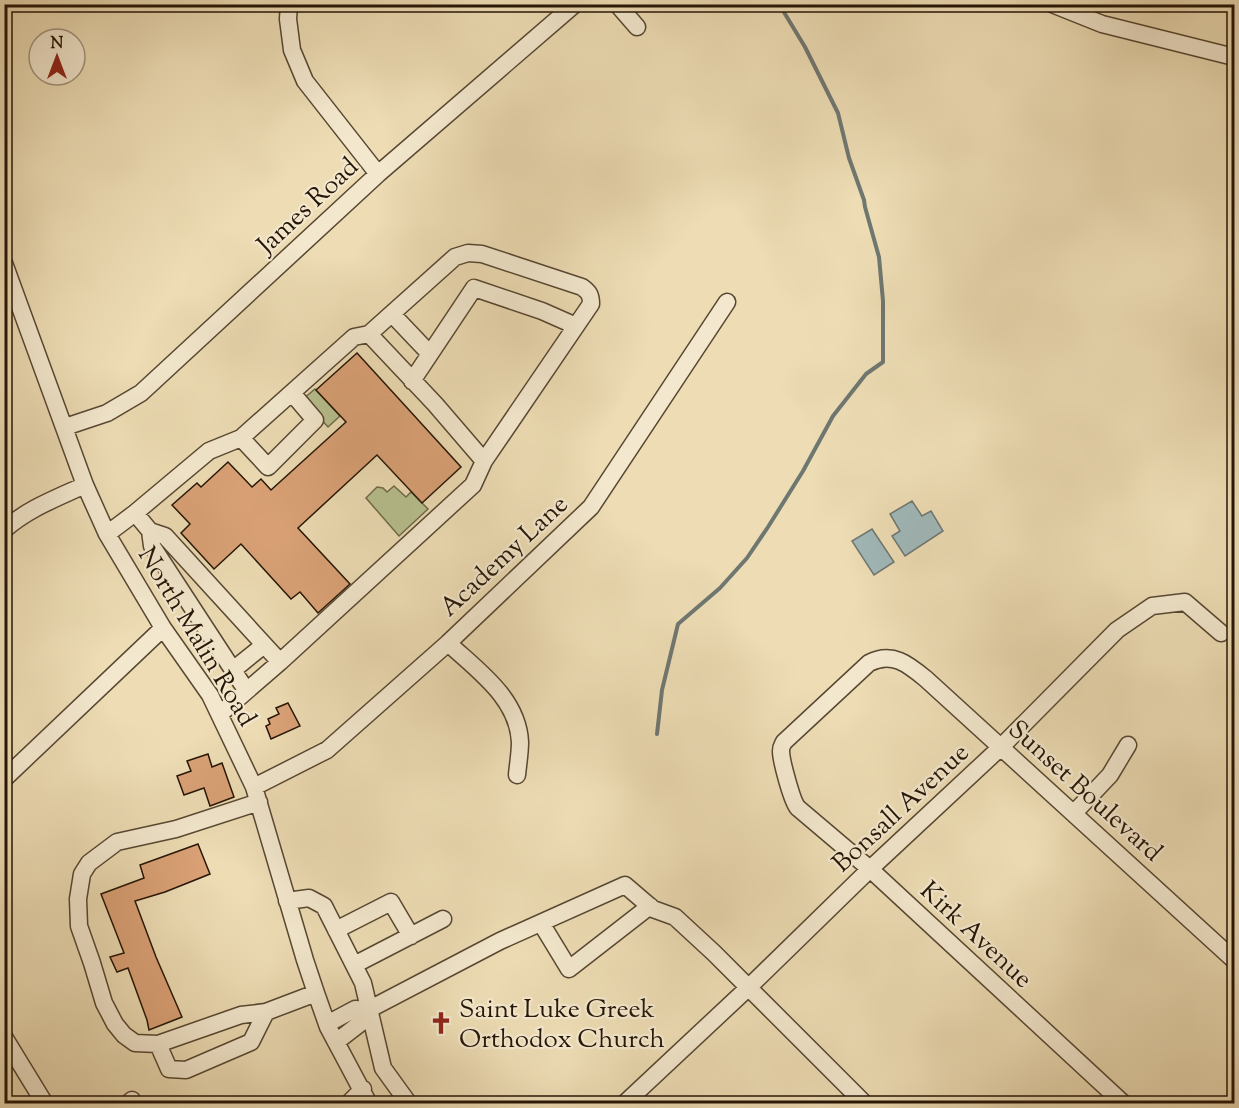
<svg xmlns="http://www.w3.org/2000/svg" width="1239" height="1108" font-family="'Sorts Mill Goudy',serif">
	<rect width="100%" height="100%" fill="#eddcb4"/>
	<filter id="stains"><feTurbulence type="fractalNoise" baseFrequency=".00333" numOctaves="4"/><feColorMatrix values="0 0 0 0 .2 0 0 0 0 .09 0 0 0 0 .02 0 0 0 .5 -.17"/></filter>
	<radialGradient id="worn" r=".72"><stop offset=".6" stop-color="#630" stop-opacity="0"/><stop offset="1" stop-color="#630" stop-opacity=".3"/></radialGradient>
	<!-- green -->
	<path fill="#b7c08e" stroke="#6e6a4a" stroke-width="1.5" d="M315,389L340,416L328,427L303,399Z
		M394,486L406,497L411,492L428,509L399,536L366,498L377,487L383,488L387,492Z"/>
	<!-- water -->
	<path fill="#a0b8b9" stroke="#6f7771" stroke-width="1.5" d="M912,501L922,516L931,511L943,531L905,556L892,536L900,531L890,514Z
		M872,529L894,562L874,575L852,541Z"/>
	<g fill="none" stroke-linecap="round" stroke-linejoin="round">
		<!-- stream -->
		<path stroke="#6f7771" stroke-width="4" d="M657,734L662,690L678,624L720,588L747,558L768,527L803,471L833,416L866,374L883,362V301L879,257L865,207L864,200L849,158L838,113L805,47L779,4"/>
	</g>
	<!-- building -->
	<path fill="#daa176" stroke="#251506" stroke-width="1.5" d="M357,353L461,467L422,503L377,455L298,528L350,584L318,613L300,592L291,599L241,544L214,569L181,533L190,524L172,505L197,483L201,487L228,462L252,487L261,479L271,490L346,422L316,390Z
		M288,703L300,726L271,739L266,726L270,724L268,719L279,714L276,708Z
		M208,754L212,767L222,763L234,797L210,806L204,788L184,795L177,776L191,771L187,761Z
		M198,844L210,874L165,892L135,901L156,957L182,1017L149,1030L147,1020L128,968L117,972L110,957L124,953L101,894L144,878L140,865Z"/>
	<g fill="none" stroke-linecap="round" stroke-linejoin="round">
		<!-- minor casing -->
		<g stroke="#574732" stroke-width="19">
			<path id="minor" d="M289,4L288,19L292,50L305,81L378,174
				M617,4L637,27
				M1052,4L1102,24L1234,57
				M4,263L85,485L107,534L163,628L210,695L254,787L305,960L316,993L328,1027L369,1104
				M392,314L430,354
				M369,334L435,404L484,461
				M412,381L474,288L542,311L576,326
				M65,427L107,413L141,393L378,174L575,4
				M241,438L268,467L315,420L292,393
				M135,513L150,531L165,536L280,662
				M4,530C27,509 57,498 85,485
				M150,531L152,546L246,690
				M107,534L135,513L209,451L241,438L354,337L369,334L455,257L468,253L482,254L582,287C589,292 591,295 591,304L484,461L473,485L280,662L220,714
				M448,643C477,670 518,698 520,742C520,753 518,764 517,775
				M233,670L264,645
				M4,779L163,628
				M254,787L327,750L448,643L591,507L727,302
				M259,802L176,829L117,842L89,863L82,874L78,899L79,926L92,963L104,1003L115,1024L124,1035L135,1043L158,1044L241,1015L266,1012L316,993
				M1074,813L1110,775L1128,745
				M287,901L309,898L324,906L363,983L383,1068L409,1104
				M541,923L569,969L650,906
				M336,930L391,902L411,936
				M354,965L443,919
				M368,1010L500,941L625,885L653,909L675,917L714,953L865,1104
				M327,1024L355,1009L368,1010L362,1022L336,1042
				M4,1037L45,1104
				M158,1044L169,1069L186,1070L251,1042L266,1012
				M128,1104L132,1100
				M348,1104L363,1089
				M624,1104L749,987L870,869L1001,747L1117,630L1152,606L1185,602L1221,633
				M1124,1104L870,869L798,808C792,802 781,760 781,751C781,746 782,746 784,742L869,663C892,651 908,664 926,679L1234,960"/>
		</g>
		<!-- minor -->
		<use href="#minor" stroke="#f3e8ce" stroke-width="16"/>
	</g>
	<!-- icons -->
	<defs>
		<g id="church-bare" transform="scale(1.8)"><path d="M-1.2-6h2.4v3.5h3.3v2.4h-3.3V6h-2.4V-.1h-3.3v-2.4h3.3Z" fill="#8f2418" stroke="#f3e8ce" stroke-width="2.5" paint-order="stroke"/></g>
	</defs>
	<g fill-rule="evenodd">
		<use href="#church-bare" x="441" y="1023"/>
	</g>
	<g text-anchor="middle" stroke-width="4.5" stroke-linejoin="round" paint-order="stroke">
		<!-- street labels -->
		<g font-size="26" fill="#251506" stroke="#f3e8ce">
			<text transform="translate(307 205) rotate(-43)" y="9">James Road</text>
			<text transform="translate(503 555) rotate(-43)" y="9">Academy Lane</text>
			<text transform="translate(198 636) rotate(59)" y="9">North Malin Road</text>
			<text transform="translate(1086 790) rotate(42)" y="9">Sunset Boulevard</text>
			<text transform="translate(900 807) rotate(-43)" y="9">Bonsall Avenue</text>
			<text transform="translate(977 934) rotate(43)" y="9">Kirk Avenue</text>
		</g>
		<!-- poi labels -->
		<g font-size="26" fill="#251506" stroke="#f3e8ce" text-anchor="start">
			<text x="459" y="1017">Saint Luke Greek<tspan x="459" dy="30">Orthodox Church</tspan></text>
		</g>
	</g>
	<!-- margin -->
	<rect width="1239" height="1108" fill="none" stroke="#eddcb4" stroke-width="24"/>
	<rect x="6" y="6" width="1227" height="1096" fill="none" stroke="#251506" stroke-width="3"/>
	<rect x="12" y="12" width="1215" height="1084" fill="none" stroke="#251506" stroke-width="1.5"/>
	<!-- north arrow -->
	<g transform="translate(57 57)"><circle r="28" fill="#f3e8ce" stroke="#a1947e" stroke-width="1.5"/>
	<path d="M0-4.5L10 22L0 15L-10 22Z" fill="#8f2418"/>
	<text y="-9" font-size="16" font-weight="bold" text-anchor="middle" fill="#251506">N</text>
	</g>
	<rect width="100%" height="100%" filter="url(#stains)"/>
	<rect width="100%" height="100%" fill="url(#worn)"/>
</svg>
